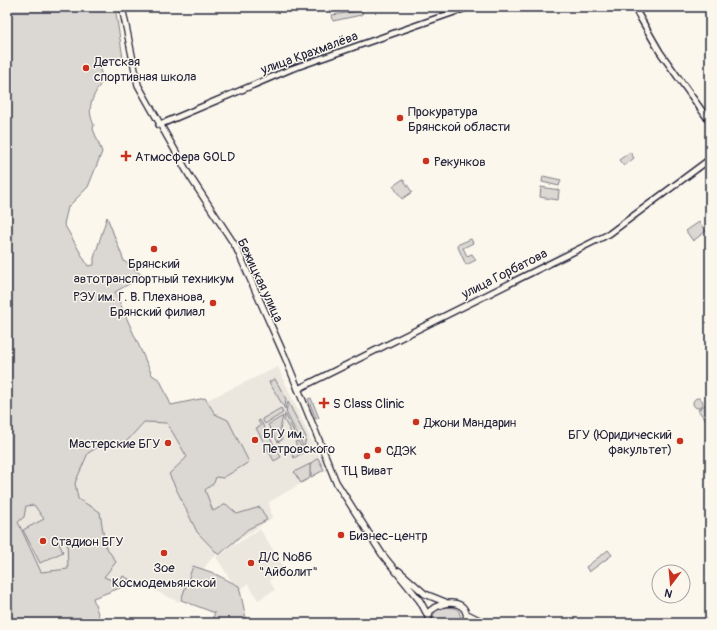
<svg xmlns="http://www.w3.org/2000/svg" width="717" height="630" font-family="Pangolin,sans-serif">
	<rect width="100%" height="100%" fill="#fbf7ec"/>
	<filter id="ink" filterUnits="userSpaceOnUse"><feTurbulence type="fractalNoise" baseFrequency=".025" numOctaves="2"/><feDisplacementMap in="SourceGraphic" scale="8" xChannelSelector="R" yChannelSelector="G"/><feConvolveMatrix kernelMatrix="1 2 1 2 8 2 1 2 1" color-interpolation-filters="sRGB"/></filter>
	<g filter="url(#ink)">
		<!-- built -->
		<path fill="#ebe7df" d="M278,367L325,470L269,502L272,518L211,559L179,602L145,586L38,577L7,521L104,438L140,418L166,419Z
			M260,529L285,569L269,580L275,590L258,600L248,584L238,591L216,557Z"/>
		<!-- green -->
		<path fill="#dbd8d3" stroke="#7e7d87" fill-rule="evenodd" d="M7,7H115L123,58L98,64L103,79C94,96 85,106 94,125L93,129L102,152L88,187L68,207L64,224L88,266L94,265V258L107,217L124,261L143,276L115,292L152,375L160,380L171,405L205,398L215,414L228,420L249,462L223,478L216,477L214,483L205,490L213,511L226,504L237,514L260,507L267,520L248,529L219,555L197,532L169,474L187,457L167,423L144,422L127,441L105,443L88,453L75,483L78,499L100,512L105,545L116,562L104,577L119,583L123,576L129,579L128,585L93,598L101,623H7ZM34,505L44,519L23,530L40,563L63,552L56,537L60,543L67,541L68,569L41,572L18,522L24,517L26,506Z
			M361,11L363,13L361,15L333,21L332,15Z
			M630,152L634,158L624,166L619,160Z
			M543,176L561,180L559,186L542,182Z
			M403,179L412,192L402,199L393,186Z
			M541,187L559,190L558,200L540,197Z
			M699,222L706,231L693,241L686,231Z
			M471,239L473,243L463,248L467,256L472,254L476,260L466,265L457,245Z
			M275,379L286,399L285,409L269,382Z
			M311,398L319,418L316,419L308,399Z
			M693 403a5 5 0 1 1 10 0a5 5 0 1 1-10 0Z
			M288,402L306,437L304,448L286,412Z
			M705,405L710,412V426L698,410Z
			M281,408L283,413L265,424L262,419Z
			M285,414L294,432L292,434L284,420Z
			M283,416L280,429L282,440L278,442L268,425Z
			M260,420L281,457L274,461L256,428L261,426L258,421Z
			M298,441L304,452L294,458L291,452L298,449L295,442Z
			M318,458L324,470L311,477V463Z
			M310,464V478L301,483L294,472Z
			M608,550L612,555L589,572L586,567Z
			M193,566L211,572L239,586L247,623H210L215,613L181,600Z
			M443,607L455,608L459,611L462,623H432L433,615L438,609Z"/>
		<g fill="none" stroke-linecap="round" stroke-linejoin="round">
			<!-- secondary casing -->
			<g stroke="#22223b" stroke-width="8">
				<path id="secondary" d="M634,7L660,52L710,122
					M159,125L291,69L469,7
					M298,389L609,234L710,159"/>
			</g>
			<!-- primary casing -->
			<g stroke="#22223b" stroke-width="8">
				<path id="primary" d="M122,7L138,85L189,175L236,247L285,357L336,482L382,554L420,601L428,616
					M399,571L425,594L445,602
					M467,614L485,623
					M427,623L430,611C444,599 471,599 466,623"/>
			</g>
			<!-- secondary -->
			<use href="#secondary" stroke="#fbf7ec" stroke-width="5"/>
			<!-- primary -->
			<use href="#primary" stroke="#fbf7ec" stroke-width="5.5"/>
		</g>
	</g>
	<!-- markers -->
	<g fill="#c8321e" stroke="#fbf7ec" stroke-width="1.5">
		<circle cx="86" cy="68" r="4"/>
		<circle cx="400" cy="118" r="4"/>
		<path d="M124 150h4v4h4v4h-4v4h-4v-4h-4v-4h4z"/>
		<circle cx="426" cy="161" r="4"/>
		<circle cx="154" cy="249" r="4"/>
		<circle cx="213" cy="303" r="4"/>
		<path d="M322 397h4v4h4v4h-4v4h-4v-4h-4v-4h4z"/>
		<circle cx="416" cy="422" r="4"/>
		<circle cx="255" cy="440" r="4"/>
		<circle cx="680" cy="441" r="4"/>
		<circle cx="168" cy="443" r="4"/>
		<circle cx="378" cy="450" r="4"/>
		<circle cx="367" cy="456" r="4"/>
		<circle cx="341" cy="535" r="4"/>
		<circle cx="43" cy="541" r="4"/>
		<circle cx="164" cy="553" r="4"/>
		<circle cx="251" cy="563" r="4"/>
	</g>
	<g text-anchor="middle" stroke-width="3" stroke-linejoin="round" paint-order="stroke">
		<!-- street labels -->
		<g font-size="13" fill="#22223b" stroke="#fbf7ec">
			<text transform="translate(309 52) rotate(-20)" y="5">улица Крахмалёва</text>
			<text transform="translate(504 273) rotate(-27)" y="5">улица Горбатова</text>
			<text transform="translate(261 280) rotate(65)" y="5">Бежицкая улица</text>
		</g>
		<!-- poi labels -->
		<g font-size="13" fill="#22223b" stroke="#fbf7ec" text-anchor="start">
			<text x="94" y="66">Детская<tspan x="94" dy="15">спортивная школа</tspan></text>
			<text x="408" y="116">Прокуратура<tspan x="408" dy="15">Брянской области</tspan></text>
			<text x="135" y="161">Атмосфера GOLD</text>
			<text x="434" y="166">Рекунков</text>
			<text x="154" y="268" text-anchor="middle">Брянский<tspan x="154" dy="15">автотранспортный техникум</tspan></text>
			<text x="205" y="301" text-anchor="end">РЭУ им. Г. В. Плеханова,<tspan x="205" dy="15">Брянский филиал</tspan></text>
			<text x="333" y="408">S Class Clinic</text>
			<text x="424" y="427">Джони Мандарин</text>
			<text x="263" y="438">БГУ им.<tspan x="263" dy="15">Петровского</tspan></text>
			<text x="672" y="439" text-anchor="end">БГУ (Юридический<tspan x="672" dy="15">факультет)</tspan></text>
			<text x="160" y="448" text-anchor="end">Мастерские БГУ</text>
			<text x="386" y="455">СДЭК</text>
			<text x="367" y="475" text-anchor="middle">ТЦ Виват</text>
			<text x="349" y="540">Бизнес-центр</text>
			<text x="51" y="546">Стадион БГУ</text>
			<text x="259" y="561">Д/С №86<tspan x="259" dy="15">"Айболит"</tspan></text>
			<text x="164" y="572" text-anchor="middle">Зое<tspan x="164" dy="15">Космодемьянской</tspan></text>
		</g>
	</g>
	<!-- margin -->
	<rect width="717" height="630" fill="none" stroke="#fbf7ec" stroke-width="24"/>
	<rect x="12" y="12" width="693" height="606" fill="none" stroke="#22223b" stroke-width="1.5" filter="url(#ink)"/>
	<!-- north arrow -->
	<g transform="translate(671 584) rotate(196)"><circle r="19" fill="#fbf7ec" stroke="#a4a2a5"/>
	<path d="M0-3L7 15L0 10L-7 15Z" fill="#c8321e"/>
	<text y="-6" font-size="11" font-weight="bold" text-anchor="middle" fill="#22223b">N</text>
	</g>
</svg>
